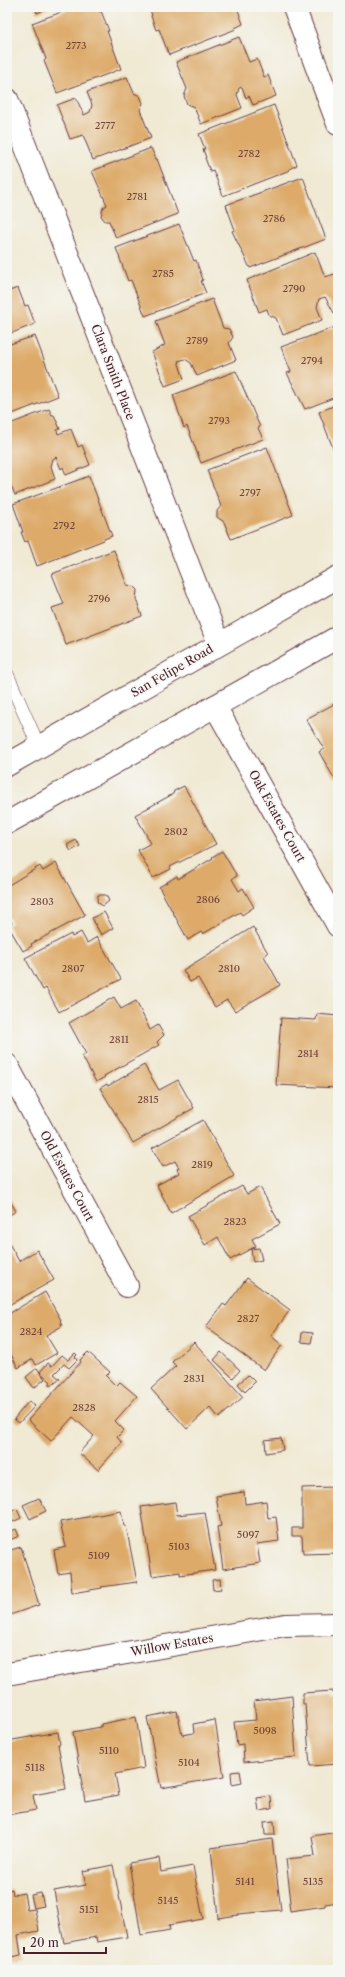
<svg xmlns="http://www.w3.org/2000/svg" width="345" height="1977" font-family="'Libre Caslon Text',serif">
	<rect width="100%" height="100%" fill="#f6f6f2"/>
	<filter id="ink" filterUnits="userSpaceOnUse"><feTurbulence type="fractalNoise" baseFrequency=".025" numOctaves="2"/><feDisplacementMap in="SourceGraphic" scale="8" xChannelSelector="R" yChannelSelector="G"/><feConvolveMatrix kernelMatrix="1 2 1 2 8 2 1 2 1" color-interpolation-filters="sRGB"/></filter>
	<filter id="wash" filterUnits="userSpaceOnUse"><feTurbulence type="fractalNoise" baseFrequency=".012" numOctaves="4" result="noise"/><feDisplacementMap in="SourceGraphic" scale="16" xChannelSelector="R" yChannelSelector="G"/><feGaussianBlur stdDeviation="0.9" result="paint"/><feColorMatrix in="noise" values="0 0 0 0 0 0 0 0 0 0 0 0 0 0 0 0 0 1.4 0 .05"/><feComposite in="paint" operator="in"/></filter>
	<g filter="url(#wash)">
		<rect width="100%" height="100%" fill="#f0e9d3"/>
		<g id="blocks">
			<!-- building -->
			<path fill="#ddaa69" d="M35,7H51L37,13Z
				M75,7H97L99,12L101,11L109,31H107L121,69L57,93L44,61L46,59L32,23Z
				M151,7H237L243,24L235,28L236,29L169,55L159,29L156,30L151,16L152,15L149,8Z
				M239,37L249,62L257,59L264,77L268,75L276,96L253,105L249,96L246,98L242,87L239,88L237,95L242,108L201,124L194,107L187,104L184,96L187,89L176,62Z
				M127,77L134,93L140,96L143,103L140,110L151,138L93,160L83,135L70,139L57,105L76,98L84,115L90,112L92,105L87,92Z
				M274,105L297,165L289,169L290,170L223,196L213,170L210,171L205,158H206L203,149H205L199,134Z
				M151,148L156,159H157L178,214L116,238L109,221H105L101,216L103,208L107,205L92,171Z
				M303,177L326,239L250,268L232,231L235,230L226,205Z
				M179,224L194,261L196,260L203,280L201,281L206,293L145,316L131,280L128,281L116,248Z
				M315,252L325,277L338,273V312L334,313L325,297L319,299L317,307L322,320L283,335L276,318L269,315L267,309L259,312L247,280Z
				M7,286L9,291L18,288L25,306L28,305L35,324L12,333L9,325L7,326Z
				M212,299L223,328L229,329L233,337L229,343L236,360L197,376L191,363L185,359L178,361L184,379L165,386L152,352L165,345L156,321Z
				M338,326V396L305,409L287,373L291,372L281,347Z
				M35,336L58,396L7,416V345Z
				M236,371L260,427L258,428L263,439L201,463L187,426L184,428L173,395Z
				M338,404V461L319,412Z
				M49,409L52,415H54L60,429L57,430L58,434L71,429L78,447L82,445L90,465L66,475L63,467L61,469L56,457L53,459L51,466L55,479L15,495L7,476V425Z
				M267,447L293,515L231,539L224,522L217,517V511L221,506L207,470Z
				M89,476L112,536L104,539V540L37,566L28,541L25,542L21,532H23L13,504Z
				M114,550L127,585L133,586L137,590L136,599L142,616L66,645L52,608L64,604L52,574Z
				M338,702V775L334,778L319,752L324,749L306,719Z
				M184,786L216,844L170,867L171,869L153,878L138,850L151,843L135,815L173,794L174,791Z
				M76,840L80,846L71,851L67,845Z
				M222,851L237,876L232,879L239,891L243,888L254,907L242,915L240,912L203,934L201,932L188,940L159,887L177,876L178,879L213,858L212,857Z
				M56,863L85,915L31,944L32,946L23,951L8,926L12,923L7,915V886L40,866L43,871Z
				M98,895H106L109,901L103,906L97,902Z
				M104,912L113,928L101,935L92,918Z
				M253,927L268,953L264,956L280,985L235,1011L227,1000L215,1007L198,978L190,982L183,970Z
				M81,932L87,943L97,937L121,979L59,1012L46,988L43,990L25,958L71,934L72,937Z
				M114,997L121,1009L136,1001L150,1030L158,1025L164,1035L157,1042L159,1045L104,1076L105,1077L96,1082L82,1056L86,1054L69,1023Z
				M317,1014L338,1016V1088L276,1085L281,1018L316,1020Z
				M144,1065L159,1090L178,1080L194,1108L133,1143L100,1088L107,1084L108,1086Z
				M203,1120L234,1176L171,1213L157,1185L179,1173L177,1169L179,1168L175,1161L163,1167L152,1148Z
				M242,1186L247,1194L260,1187L280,1224L252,1239L256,1246L230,1260L218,1237L205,1245L188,1216Z
				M7,1196L16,1211L8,1216L7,1215Z
				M7,1240L19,1261L37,1250L54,1280L7,1306Z
				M259,1248L262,1260L253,1262L251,1249Z
				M247,1278L290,1310L271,1336L282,1345L264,1370L206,1327L223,1304L226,1306Z
				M45,1292L61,1320L60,1321L62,1326L46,1335L57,1353L36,1365L33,1359L18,1368L7,1347V1315Z
				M302,1332L313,1333L311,1343L301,1342Z
				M194,1342L243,1397L219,1418L210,1407L187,1429L151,1389L176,1366L172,1362Z
				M88,1352L110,1372L106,1376L116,1386L120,1382L137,1396L115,1421L124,1430L117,1437L122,1443L98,1470L79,1453L94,1436L73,1417L51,1441L28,1420L81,1362L80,1360Z
				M221,1352L240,1370L233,1378L214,1360Z
				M75,1353L77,1355L75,1357L77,1360L69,1368L64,1364L54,1374L60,1379L51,1386L49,1384L51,1382L40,1372L48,1363L52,1366L62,1355L68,1360Z
				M37,1368L45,1379L34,1388L26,1377Z
				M248,1375L255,1382L245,1392L238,1384Z
				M29,1401L35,1406L19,1423L14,1419Z
				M281,1438L283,1450L266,1453L265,1440Z
				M333,1485H338V1553L303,1554L302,1536H292V1528H302V1488L333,1487Z
				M244,1492L245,1504L266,1501L268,1518L276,1517L279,1541L257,1544L260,1563L223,1569L217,1527L221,1526L216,1496Z
				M39,1498L46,1511L30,1519L23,1505Z
				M175,1502L177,1515L205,1512L215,1570L180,1575V1572L152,1576L141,1507Z
				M17,1509L21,1518L13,1522L9,1512Z
				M121,1511L124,1526H126L137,1582L101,1587L102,1588L72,1593L70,1572L58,1574L54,1550L66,1547L60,1522Z
				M16,1529L19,1536L10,1540L7,1533Z
				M21,1547L39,1605L7,1616V1551Z
				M220,1579L221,1589L213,1590L212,1580Z
				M333,1691V1693H338V1764L310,1766L305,1704H303V1693Z
				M292,1696L296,1757L244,1762L243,1744L237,1745L234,1722L256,1720L254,1701Z
				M177,1711L182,1735L194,1733L193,1724L215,1720L224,1777L161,1788L147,1717Z
				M136,1717L144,1768L115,1774L119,1795L85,1801L73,1732L101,1727V1724Z
				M58,1732L60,1744H58L66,1789L33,1795L36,1810L7,1815V1741Z
				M240,1771L242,1783L232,1785L231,1772Z
				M271,1796L272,1809L259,1811L257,1798Z
				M274,1821L275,1835H265L264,1822Z
				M338,1832V1902L325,1904V1906L290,1911L289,1902H291L286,1859L315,1856L312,1836Z
				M272,1839L281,1910L238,1914V1915L218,1918L211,1848Z
				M159,1858L161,1872L193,1866L203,1919L169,1925L170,1930L141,1935L129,1863Z
				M113,1865L127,1937L97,1942L96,1937L64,1943L54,1891L86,1885L83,1871Z
				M7,1883L9,1890L12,1889L13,1895L24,1893L27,1910L35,1909L39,1931L18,1935L21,1955L7,1958Z
				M41,1893L44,1906L34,1908L31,1895Z"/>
		</g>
	</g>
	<g filter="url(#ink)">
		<use href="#blocks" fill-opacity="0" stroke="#633d44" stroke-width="1"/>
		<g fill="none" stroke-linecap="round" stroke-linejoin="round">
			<!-- lane casing -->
			<g stroke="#633d44" stroke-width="14">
				<path id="lane" d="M7,674L39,747"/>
			</g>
			<!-- street casing -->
			<g stroke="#633d44" stroke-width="24">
				<path id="street" d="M294,7L338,124
					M7,99L219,644
					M215,706L338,926
					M7,1065L127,1286
					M7,1674L285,1625L338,1624"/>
			</g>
			<!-- secondary casing -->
			<g stroke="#633d44" stroke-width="24">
				<path id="secondary" d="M7,765L338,577
					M7,823L338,637"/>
			</g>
			<!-- lane -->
			<use href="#lane" stroke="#fff" stroke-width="13"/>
			<!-- street -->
			<use href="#street" stroke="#fff" stroke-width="22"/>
			<!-- secondary -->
			<use href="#secondary" stroke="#fff" stroke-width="22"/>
		</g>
	</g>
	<g text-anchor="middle" stroke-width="3.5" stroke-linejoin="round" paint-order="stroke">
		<!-- number labels -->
		<g font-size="10" fill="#6f423a">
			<text x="76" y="49">2773</text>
			<text x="105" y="129">2777</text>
			<text x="249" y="157">2782</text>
			<text x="137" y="200">2781</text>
			<text x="274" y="222">2786</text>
			<text x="163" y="277">2785</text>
			<text x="294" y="292">2790</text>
			<text x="197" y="344">2789</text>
			<text x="312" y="364">2794</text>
			<text x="219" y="424">2793</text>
			<text x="250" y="496">2797</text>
			<text x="64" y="529">2792</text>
			<text x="99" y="602">2796</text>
			<text x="176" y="835">2802</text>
			<text x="208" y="903">2806</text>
			<text x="42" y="905">2803</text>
			<text x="73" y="972">2807</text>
			<text x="229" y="972">2810</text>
			<text x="119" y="1043">2811</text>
			<text x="308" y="1057">2814</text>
			<text x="148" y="1103">2815</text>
			<text x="202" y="1168">2819</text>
			<text x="235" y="1225">2823</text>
			<text x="248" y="1322">2827</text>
			<text x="31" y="1335">2824</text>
			<text x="194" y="1382">2831</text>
			<text x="84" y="1411">2828</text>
			<text x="248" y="1538">5097</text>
			<text x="179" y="1550">5103</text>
			<text x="99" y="1559">5109</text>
			<text x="265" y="1734">5098</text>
			<text x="109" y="1754">5110</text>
			<text x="189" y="1766">5104</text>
			<text x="35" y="1771">5118</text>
			<text x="245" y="1885">5141</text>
			<text x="313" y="1885">5135</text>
			<text x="168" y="1904">5145</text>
			<text x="89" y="1913">5151</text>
		</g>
		<!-- street labels -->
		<g font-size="12" fill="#4a1f2b" stroke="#f6f6f2">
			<text transform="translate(113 372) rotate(69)" y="4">Clara Smith Place</text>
			<text transform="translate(172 671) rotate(-30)" y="4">San Felipe Road</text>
			<text transform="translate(277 816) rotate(61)" y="4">Oak Estates Court</text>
			<text transform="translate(67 1176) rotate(62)" y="4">Old Estates Court</text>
			<text transform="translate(172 1645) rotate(-10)" y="4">Willow Estates</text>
		</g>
	</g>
	<!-- margin -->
	<rect width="345" height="1977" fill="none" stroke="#f6f6f2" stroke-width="24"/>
	<!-- scale -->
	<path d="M24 1947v6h82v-6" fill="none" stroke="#4a1f2b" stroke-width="2"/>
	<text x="30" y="1947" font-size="12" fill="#4a1f2b" stroke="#f6f6f2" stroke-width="3" paint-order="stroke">20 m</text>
</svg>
